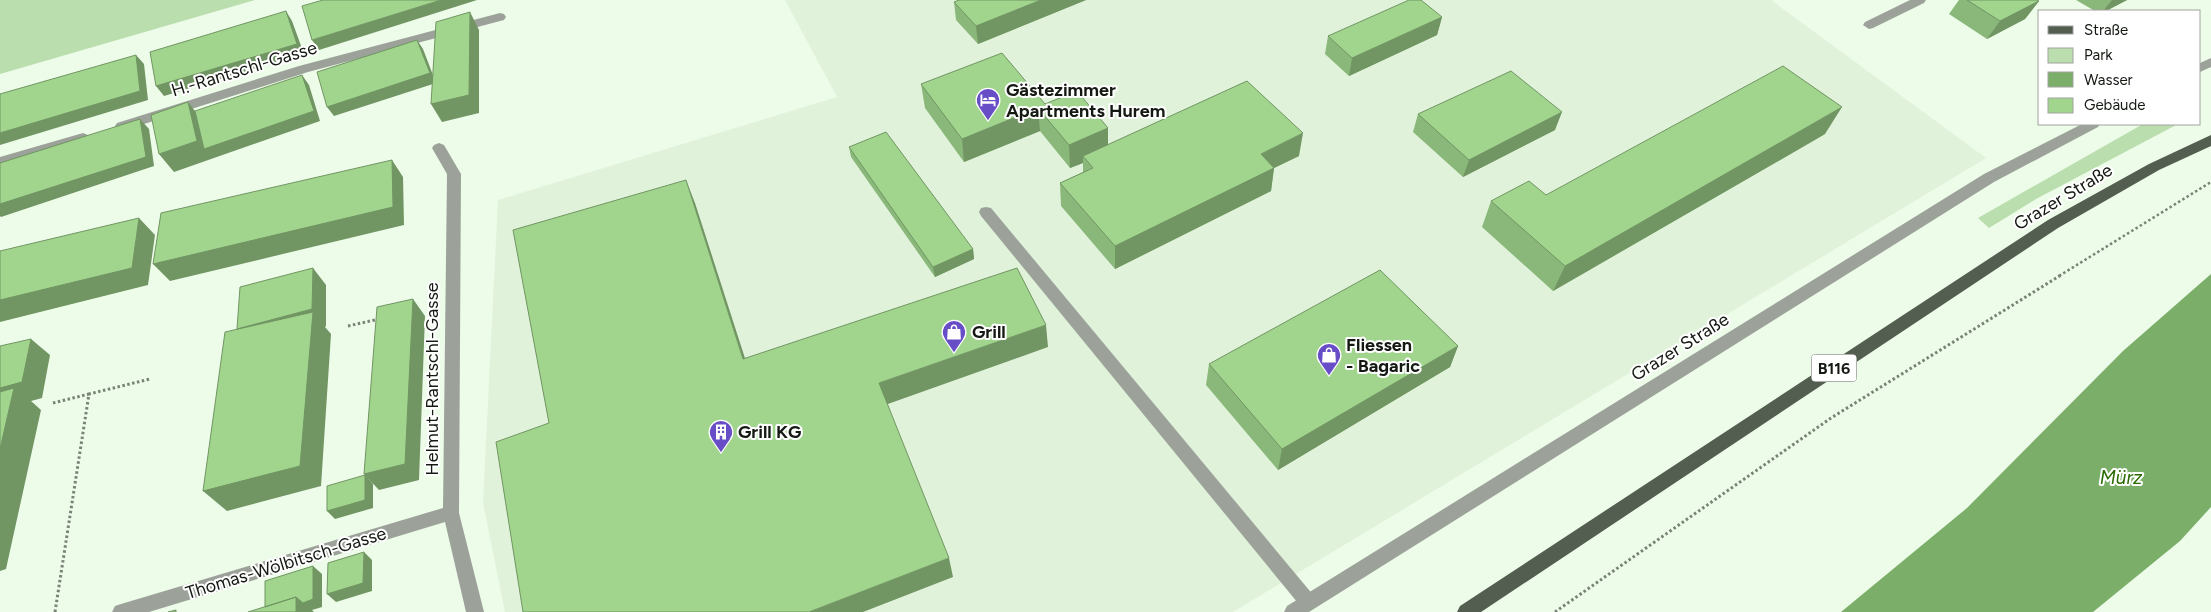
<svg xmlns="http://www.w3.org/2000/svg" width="2211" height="612" font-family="Figtree,sans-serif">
	<rect width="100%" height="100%" fill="#edfbe9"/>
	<!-- built -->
	<path fill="#e0f3da" d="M785,0H1771L1986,158L1233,612H505L483,503L498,200L837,97Z"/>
	<!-- green -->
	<path fill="#badeae" d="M0,0H255L0,74Z
		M2143,124H2178L2036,199L1989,228L1978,218Z"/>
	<!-- water -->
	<path fill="#7baf69" d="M2211,274V507L2180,541L2093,612H1841L1967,508L2123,351Z"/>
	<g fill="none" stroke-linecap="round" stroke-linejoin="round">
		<!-- path-far1 -->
		<path stroke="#798276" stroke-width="2.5" stroke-dasharray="2.5 2.5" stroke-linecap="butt" d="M2059,276L2211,182"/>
		<!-- path -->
		<path stroke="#798276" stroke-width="3" stroke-dasharray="2.5 2.5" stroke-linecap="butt" d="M348,326L379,319
			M53,403L89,394
			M55,612L89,394L150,379
			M1555,612L1831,418L2061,275"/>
		<!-- lane -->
		<path fill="#9ca29a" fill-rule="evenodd" d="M986,207L991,208L1314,596L1317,602L1314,608L1308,610L1302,608L981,216L979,212L981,208Z"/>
		<!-- street -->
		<path fill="#9ca29a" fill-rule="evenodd" d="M1910,0H1926L1924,3L1873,28L1869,29L1863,25L1865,22Z
			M500,13L504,14L506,17L504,20L308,72L122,131L117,129L115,126L117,123L299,66Z
			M2211,58V67L2200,72V63Z
			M2082,124H2100L2098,127L1994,182L1309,612H1284L1287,606L1984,174Z
			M83,133L88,135L90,138L88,141L0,167V157Z
			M439,143L444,145L461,174L459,513L484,612H466L445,522L149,612H112L115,606L121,604L443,508L447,174L432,148L434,145Z"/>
		<!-- primary -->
		<path fill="#535d50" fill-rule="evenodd" d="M2211,135V146L2159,170L2058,228L1481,612H1457L1460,606L2048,220L2149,164Z"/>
	</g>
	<!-- wall -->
	<path fill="#8ab77a" d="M959,0H1086L978,44L956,20L954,2Z
		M1959,0H2037L2039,1L2025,19L1987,39L1949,14Z
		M2076,0H2127L2106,11H2095Z
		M1442,17L1437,35L1349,76L1325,54L1328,36Z
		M921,84L1045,104L1108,128V145L1299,156L1274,168L1271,191L1115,269L1061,206L1060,183L1083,172V163L1070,168L1040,131L964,162L925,108Z
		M1418,114L1555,130L1463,177L1413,132Z
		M1825,134L1553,291L1482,227L1491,201L1546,195Z
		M849,147L973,249L974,259L935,277L851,157Z
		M1458,346L1450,367L1278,470L1206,385L1209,364Z"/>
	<!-- shaded-wall -->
	<path fill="#719563" d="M441,0H477L319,50L312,40Z
		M1041,0H1086L978,44L976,26Z
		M2112,0H2127L2106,11H2103Z
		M2039,1L2025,19L1987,39L2000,21Z
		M286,11L292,21L304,54L164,96L156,86Z
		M470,12L479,30V113L442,122L431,104Z
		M1442,17L1437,35L1349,76L1352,58Z
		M417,40L423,49L436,83L334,116L327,107Z
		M136,55L144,64L148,100L0,145V133Z
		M302,75L309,85L320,121L174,172L159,154L188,102L202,120Z
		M1842,107L1825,134L1553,291L1565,266Z
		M1038,108L1040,131L964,162L962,139Z
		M1562,112L1555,130L1463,177L1469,160Z
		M140,119L149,129L154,166L1,217L0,216V204Z
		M1108,128V152L1083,156V163L1070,168L1069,145Z
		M1303,133L1299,156L1274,168L1271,191L1115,269V246L1261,154Z
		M392,160L403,177L404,225L170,281L153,264Z
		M686,180L695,203L752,380L743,359Z
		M139,218L155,235L148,285L0,322V300Z
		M973,249L974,259L935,277L933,267Z
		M313,268L326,285V326L325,327L331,334L321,486L227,511L203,491L237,329Z
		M413,299L425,316L419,480L379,490L364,474Z
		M1046,325L1048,347L885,405L879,383Z
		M31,339L50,355L42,398L31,401L41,410L6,569L0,571V388Z
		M1458,346L1450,367L1278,470L1282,449Z
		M365,475L373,484V508L335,519L327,511Z
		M364,552L372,560V591L336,602L327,594Z
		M949,558L953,577L863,612H809Z
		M313,566L322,574V607L312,610L314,612H276L296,597Z"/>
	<!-- building -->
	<path fill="#a1d58e" stroke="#719563" d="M323,0H441L312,40L302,6Z
		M959,0H1041L976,26L954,2Z
		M1409,0H1421L1442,17L1352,58L1328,36Z
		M1967,0H2037L2039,1L2000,21Z
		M286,11L297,44L156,86L150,52Z
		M470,12L469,95L431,104L436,22Z
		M417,40L430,73L327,107L317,72Z
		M1002,53L1045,104L1077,91L1108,128L1069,145L1038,108L962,139L921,84Z
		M136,55L140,91L0,133V94Z
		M1783,66L1842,107L1565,266L1491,201L1529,181L1546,195Z
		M1511,71L1562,112L1469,160L1418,114Z
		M302,75L314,111L204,149L195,111Z
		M1247,81L1303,133L1261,154L1274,168L1115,246L1060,183L1093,168L1083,156Z
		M188,102L197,141L159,154L151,115Z
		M140,119L146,157L0,204V163Z
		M886,132L973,249L933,267L849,147Z
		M392,160L393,207L153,264L161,213Z
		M686,180L743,359L1017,268L1046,325L879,383L949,558L809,612H523L496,442L549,423L513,230Z
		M139,218L132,268L0,300V251Z
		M313,268L312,309L237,329L240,287Z
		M1380,270L1458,346L1282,449L1209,364Z
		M413,299L405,464L364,474L377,307Z
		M313,312L300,466L203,491L225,332Z
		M31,339L22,382L0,388V346Z
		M14,388L0,449V392Z
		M365,475V500L327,511V486Z
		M364,552L363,583L327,594L328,563Z
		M313,566V599L303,603L296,597L265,607V581Z
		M296,597V612H248Z
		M176,610V612H168Z"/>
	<!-- icons -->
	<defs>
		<g id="hotel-pin" transform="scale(1.25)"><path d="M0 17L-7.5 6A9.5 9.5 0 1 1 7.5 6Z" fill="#674ec7" stroke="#fff"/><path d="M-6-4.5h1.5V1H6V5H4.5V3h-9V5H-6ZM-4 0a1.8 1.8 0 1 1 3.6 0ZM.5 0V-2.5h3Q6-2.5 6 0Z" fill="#fff"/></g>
		<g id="shop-pin" transform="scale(1.25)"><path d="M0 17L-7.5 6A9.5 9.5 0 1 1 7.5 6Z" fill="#674ec7" stroke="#fff"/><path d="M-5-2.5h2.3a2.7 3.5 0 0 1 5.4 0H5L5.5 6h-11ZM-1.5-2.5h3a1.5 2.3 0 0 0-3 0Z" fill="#fff"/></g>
		<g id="building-pin" transform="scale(1.25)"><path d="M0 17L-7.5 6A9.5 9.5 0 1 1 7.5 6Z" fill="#674ec7" stroke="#fff"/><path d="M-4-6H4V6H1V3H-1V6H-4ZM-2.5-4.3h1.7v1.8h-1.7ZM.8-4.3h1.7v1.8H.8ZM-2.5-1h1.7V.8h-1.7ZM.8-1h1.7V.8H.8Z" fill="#fff"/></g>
	</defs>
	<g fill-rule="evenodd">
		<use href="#hotel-pin" x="988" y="100"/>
		<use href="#shop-pin" x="954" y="332"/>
		<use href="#shop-pin" x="1329" y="355"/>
		<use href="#building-pin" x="721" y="432"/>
	</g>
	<g text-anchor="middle" stroke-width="4" stroke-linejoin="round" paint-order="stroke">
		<!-- shield labels -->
		<rect fill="#fff" stroke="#5a5e59" stroke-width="1" x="1811.5" y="354.5" width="45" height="27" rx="4"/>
		<g font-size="16" font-weight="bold" fill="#141912">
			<text x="1834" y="374">B116</text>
		</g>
		<!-- street labels -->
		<g font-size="18" fill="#141912" stroke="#fff">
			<text transform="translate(244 69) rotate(-17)" y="6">H.-Rantschl-Gasse</text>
			<text transform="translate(2063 197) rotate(-31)" y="6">Grazer Straße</text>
			<text transform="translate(1680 347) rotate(-32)" y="6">Grazer Straße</text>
			<text transform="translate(432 379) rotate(-90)" y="6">Helmut-Rantschl-Gasse</text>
			<text transform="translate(286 563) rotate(-17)" y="6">Thomas-Wölbitsch-Gasse</text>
		</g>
		<!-- poi labels -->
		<g font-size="18" font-weight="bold" fill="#141912" stroke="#fff" text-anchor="start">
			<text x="1006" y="96">Gästezimmer<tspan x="1006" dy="21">Apartments Hurem</tspan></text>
			<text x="972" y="338">Grill</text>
			<text x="1346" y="351">Fliessen<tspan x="1346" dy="21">- Bagaric</tspan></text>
			<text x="738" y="438">Grill KG</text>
		</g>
		<!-- water labels -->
		<g font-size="19" font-style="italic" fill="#296900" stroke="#fff">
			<text x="2121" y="484">Mürz</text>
		</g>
	</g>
	<!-- legend -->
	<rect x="2038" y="10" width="162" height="115" fill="#ffffff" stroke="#a1a3a0"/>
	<rect x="2048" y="26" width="25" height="8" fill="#535d50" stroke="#a1a3a0"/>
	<text x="2084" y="35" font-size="15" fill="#141912">Straße</text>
	<rect x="2048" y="48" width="25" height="15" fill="#badeae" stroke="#a1a3a0"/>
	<text x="2084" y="60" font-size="15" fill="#141912">Park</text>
	<rect x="2048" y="72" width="25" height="15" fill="#7baf69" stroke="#a1a3a0"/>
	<text x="2084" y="85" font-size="15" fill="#141912">Wasser</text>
	<rect x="2048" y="98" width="25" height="15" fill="#a1d58e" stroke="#a1a3a0"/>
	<text x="2084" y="110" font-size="15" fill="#141912">Gebäude</text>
</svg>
